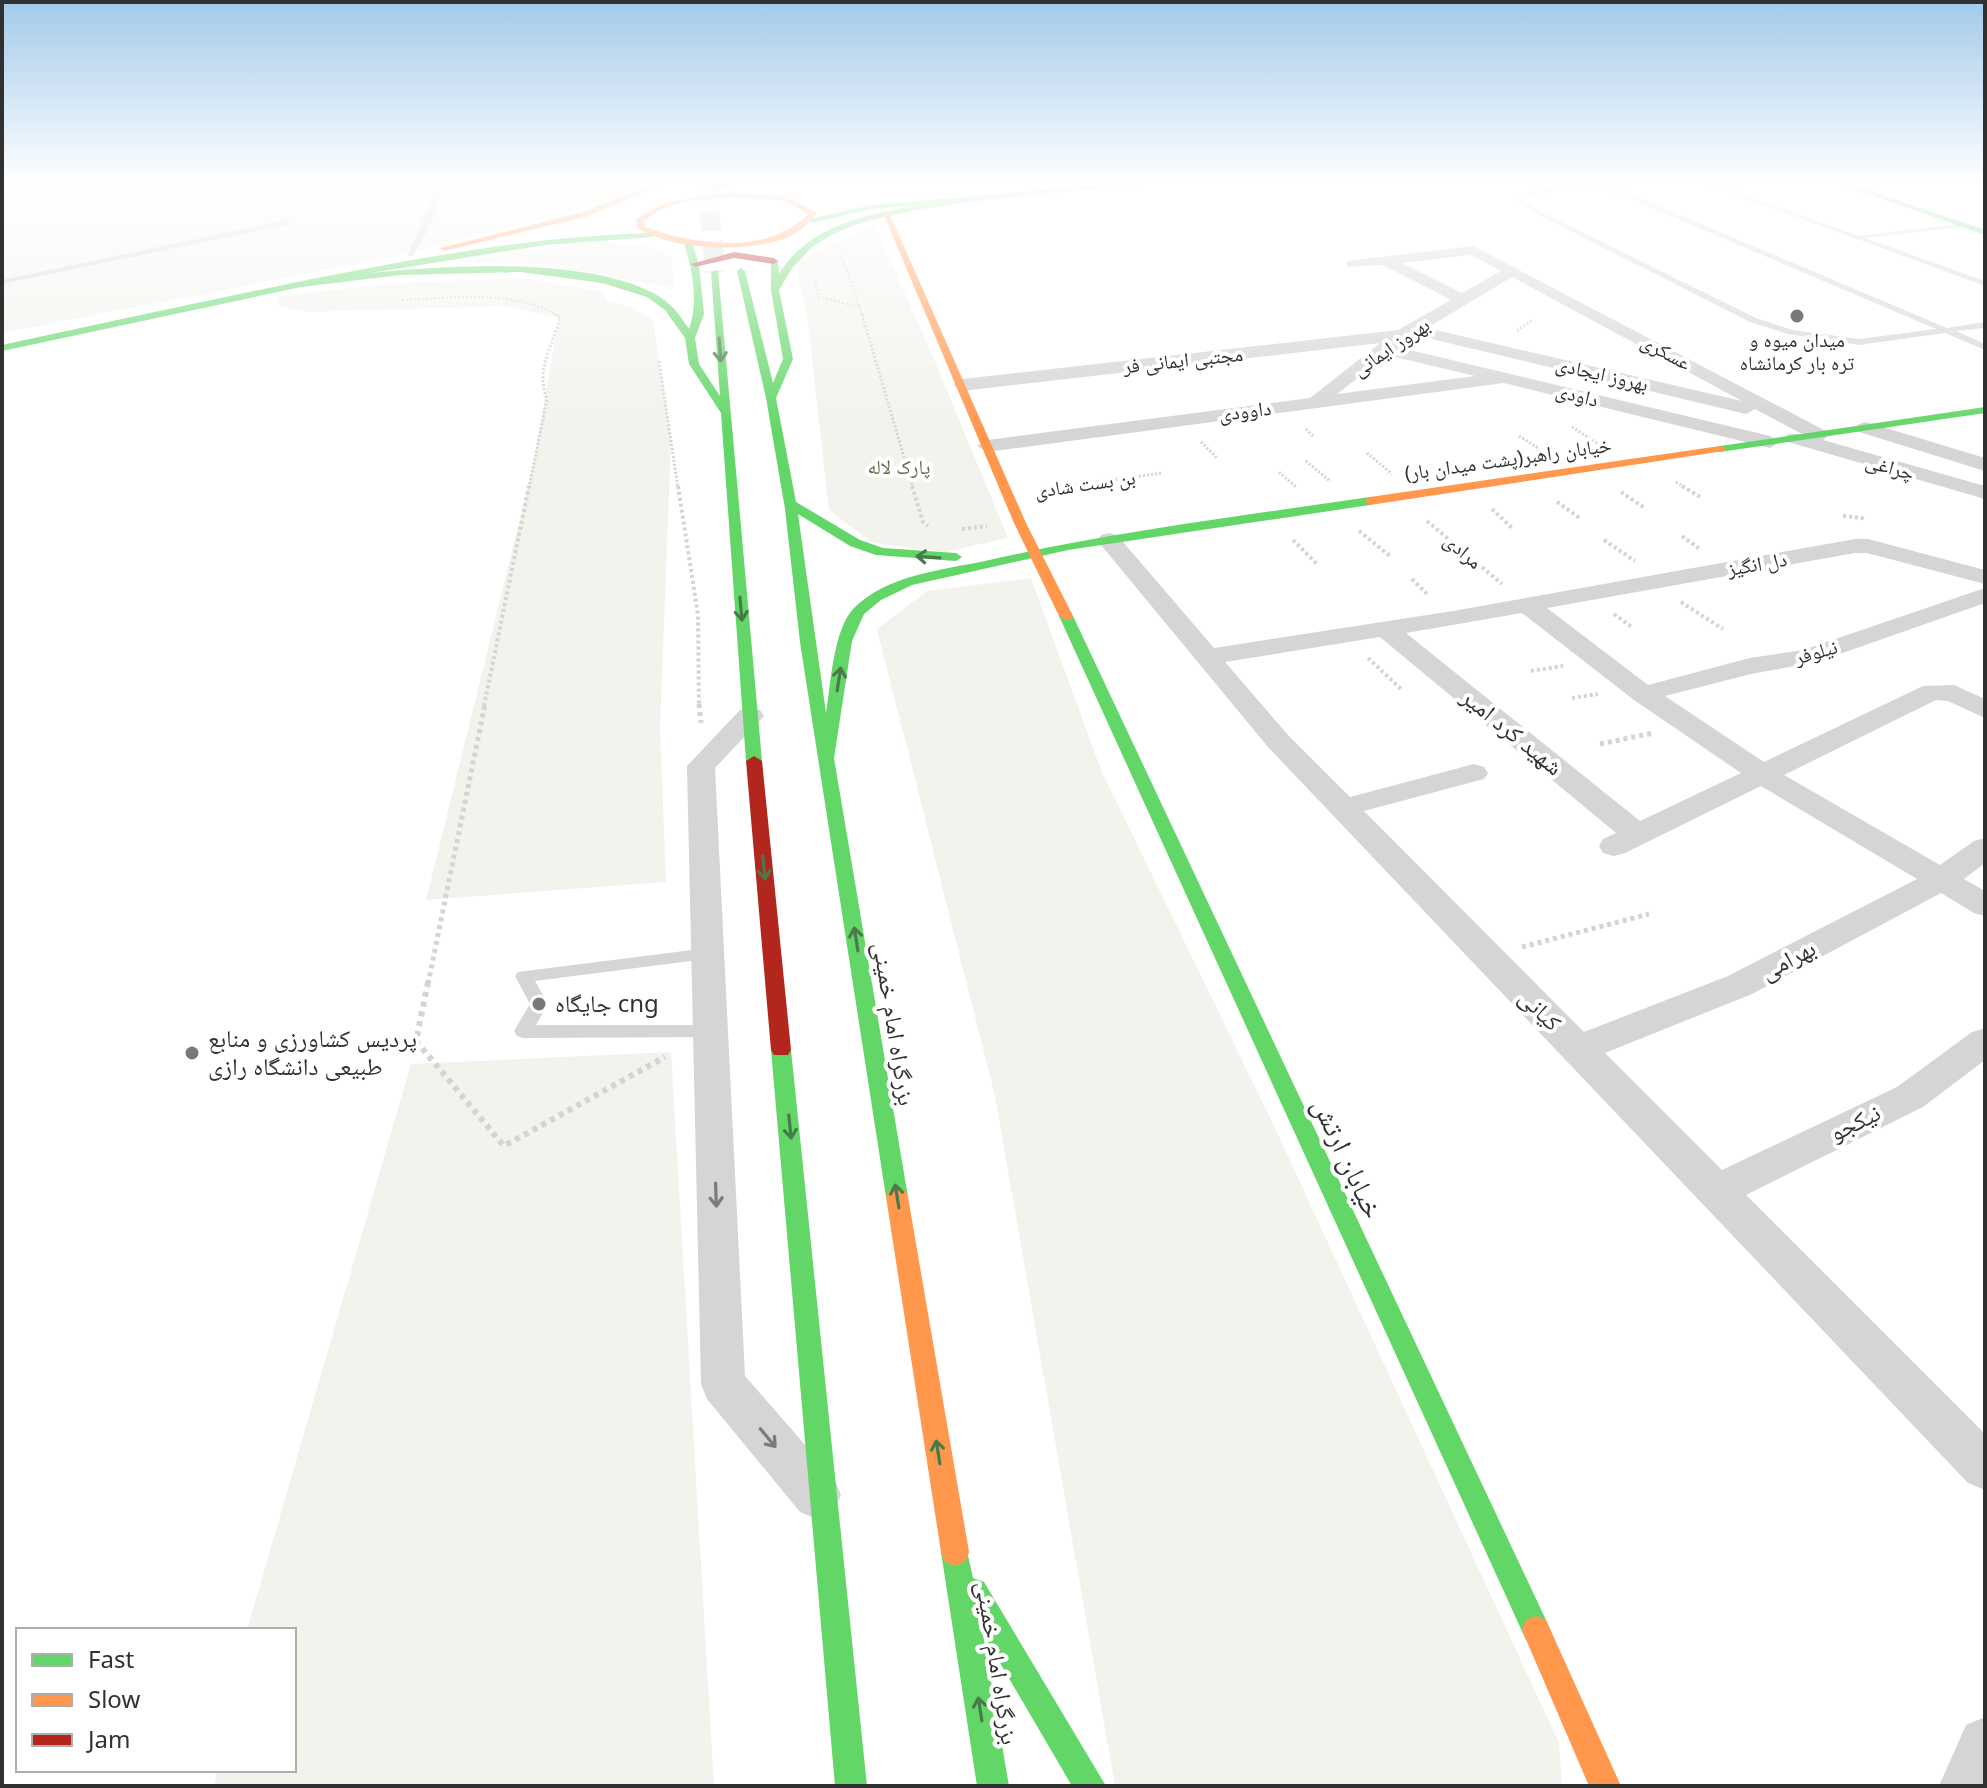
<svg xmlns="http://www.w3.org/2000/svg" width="1987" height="1788" font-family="'Noto Sans','Noto Naskh Arabic',sans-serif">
	<rect width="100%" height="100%" fill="#fff"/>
	<!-- green -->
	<path fill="#f2f3ed" d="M2,181H648L600,205L383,259L2,333Z
		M875,225L934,359L1008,538L944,552L873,543L829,510L808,324L796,261Z
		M601,241L655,248L672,257L674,288L540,264L453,262Z
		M521,278L604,292L606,301L631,307L653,320L671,441L660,726L666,882L426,900L533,466L559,318L504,306L306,312L280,306L276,296L401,283Z
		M1031,578L1101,770L1275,1128L1559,1743L1562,1786H1115L995,1096L877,629L927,591Z
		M671,1052L714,1786H214L217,1770H294V1630H247L411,1064Z"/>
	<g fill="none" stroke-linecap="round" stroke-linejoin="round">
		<!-- highway-tunnel -->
		<path stroke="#d6d6d6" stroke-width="20" stroke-dasharray="20 10" stroke-linecap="butt" d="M707,181L715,272"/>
		<!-- path-far4 -->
		<path stroke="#d4d4d4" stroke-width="2" stroke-dasharray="2 2" stroke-linecap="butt" d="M841,255L863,316
			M815,281L819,297L859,307
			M402,300C455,298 511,289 559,316"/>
		<!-- path-far3 -->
		<path stroke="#d4d4d4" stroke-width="3" stroke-dasharray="2 2" stroke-linecap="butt" d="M862,314L913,488
			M1517,331L1532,320
			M659,361L678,488
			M1572,427L1597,443
			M1306,429L1314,437
			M1519,436L1540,449
			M1201,442L1217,458
			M1367,453L1392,474
			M1306,461L1331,482
			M1279,472L1296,487
			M1676,482L1686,488
			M529,488L547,399C535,368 553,347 560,317L555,314
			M1056,488L1162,473"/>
		<!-- path-far2 -->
		<path stroke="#d4d4d4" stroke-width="4" stroke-dasharray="3 3" stroke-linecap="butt" d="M678,486L698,615L699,706
			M912,486L923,522L928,526
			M1682,486L1702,498
			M1041,490L1070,486
			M1621,492L1646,509
			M1557,502L1581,519
			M1492,509L1512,528
			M1843,516L1862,518L1864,521
			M1427,521L1502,584
			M962,529L987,526
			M1359,531L1390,556
			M1682,536L1701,550
			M1293,540L1318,565
			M1604,540L1635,561
			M1412,579L1429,596
			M1681,602L1723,629
			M1614,614L1633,628
			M1368,658L1402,690
			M1531,671L1563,666
			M1572,698L1598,694
			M484,706L529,486"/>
		<!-- path-far1 -->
		<path stroke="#d4d4d4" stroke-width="5" stroke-dasharray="4 4" stroke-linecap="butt" d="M699,704L701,723
			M1600,744L1653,733
			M1522,947L1649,914
			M428,984L485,704"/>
		<!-- path -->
		<path stroke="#d4d4d4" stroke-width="6" stroke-dasharray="5 5" stroke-linecap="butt" d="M428,982L416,1041L504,1146L665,1057"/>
		<!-- lane -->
		<path fill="#d5d5d5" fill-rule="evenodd" d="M35,181H42L25,195L2,200V196L21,192Z
			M441,181H447L429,228L413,256H407Z
			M1612,181H1628L1609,185L1947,328L1985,322V328L1956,331L1985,344V350L1945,333L1859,345L1788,334L1750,322L1537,214L1514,198L1542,189ZM1600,186L1936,329L1859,339L1792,330L1756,318L1541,212L1522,199L1542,193Z
			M1699,181H1707L1859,236L1966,223L1963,227L1865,238L1985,281V286Z
			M287,220L290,224L2,284V280Z
			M708,948L716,954L714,958L535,981L548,1004L536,1025H710L716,1027L719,1032L716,1037L523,1038L517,1036L514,1031L530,1004L515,976L518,972Z"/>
		<!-- street -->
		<path fill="#d5d5d5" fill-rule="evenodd" d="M1473,246L1826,431L1829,435L1823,440L1985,486V499L1788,442L1785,438L1788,434H1802L1755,409L1746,414L1415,335L1397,347L1770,436L1780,442L1770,448L1504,383L987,452L977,446L987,440L1310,398L1380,343L962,391L953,385L962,379L1398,330L1451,300L1383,265L1347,267V261ZM1471,255L1501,271L1462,293L1402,263ZM1512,277L1742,401L1427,328ZM1387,355L1475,376L1337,394Z
			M1866,422L1985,458V471L1859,432L1856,428L1859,424Z
			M1109,533L1117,535L1214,648L1453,611L1855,539H1868L1985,570V584L1867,553H1855L1547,608L1648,685L1750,658L1803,650L1985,588V603L1817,662L1751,674L1665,696L1764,762L1923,686L1954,685L1985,699V718L1948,701L1936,700L1784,775L1940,865L1974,841L1985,838V863L1964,879L1985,891V916L1974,913L1941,893L1752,994L1605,1053L1722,1170L1897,1087L1972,1032L1985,1028V1060L1923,1107L1746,1195L1985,1434V1490L1968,1483L1268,747L1101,545L1098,540L1101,535ZM1522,613L1634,700L1741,773L1640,821L1406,633ZM1380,637L1616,833L1603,839L1599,846L1603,853L1614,856L1625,853L1761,786L1917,879L1728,976L1584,1032L1364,811L1484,779L1488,773L1484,767L1474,764L1350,797L1288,735L1225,662Z
			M750,708L760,710L764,716L715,768L745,1376L834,1478L841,1495L834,1512L817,1519L800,1512L707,1399L701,1384L687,766L740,710Z
			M1985,1717V1786H1939L1966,1725Z"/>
		<!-- fast -->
		<path fill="#63d668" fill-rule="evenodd" d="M1148,181H1173L992,199L914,210L860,223L835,233L812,247L792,268L779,290L793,359L776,398L796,502L860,540L883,548L956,553L962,557L956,561L876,555L850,546L798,514L826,713C831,683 833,630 854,608C887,575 942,570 985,561C1112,532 1241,516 1370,497L1376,501L1370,505L1068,550L912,585L881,600L864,614L852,641L834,758L908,1197L905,1204L897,1206L889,1204L886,1197L800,642L785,509L766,398L737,271L741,268L745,271L773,383L783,359L771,290V259L778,261L779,274C807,227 863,215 914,206L871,209L812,223L809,219L871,205Z
			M1831,181H1841L1985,230V235Z
			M650,233L653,237L545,245L370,273C445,265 594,256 660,297C673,305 681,317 689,329C699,302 692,269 684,243L691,241L699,264L704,314L695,338L699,364L720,396L711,272L718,270L762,761L754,766L746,761L721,413L689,364L685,338L665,310L647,297L602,283L521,272L400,275L301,287L2,351V345C105,323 209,300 312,279C424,257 536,236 650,233Z
			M1985,407V413L1720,452L1714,449L1720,446Z
			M1066,612L1073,616L1546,1620L1550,1630L1546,1640L1536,1644L1526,1640L1059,616Z
			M781,1042L788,1045L791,1050L867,1786H835L771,1050L774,1045Z
			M955,1538L965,1542L973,1578L984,1582L1106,1786H1072L983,1634L1009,1786H977L941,1552L945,1542Z"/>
		<!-- slow -->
		<path fill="#ff974d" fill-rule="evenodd" d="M661,181H670L589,216L444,251L440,248L583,212Z
			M727,193L785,196L817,213C807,225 797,234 783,239C744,253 672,250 637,228L636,219L666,202ZM727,197L783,200L808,214C768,256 695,245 645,227L643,222C668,201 696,199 727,197Z
			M883,213L890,215L1026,523L1073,616L1071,619L1066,620L1059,616L1014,523Z
			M1720,446L1726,449L1724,451L1370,505L1364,501L1370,497Z
			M897,1188L905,1190L908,1197L969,1552L965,1562L955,1566L945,1562L941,1552L886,1197L889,1190Z
			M1536,1616L1546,1620L1621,1786H1589L1522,1630L1526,1620Z"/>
		<!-- jam -->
		<path fill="#b3261e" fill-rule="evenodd" d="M684,181L714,184L747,181L714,188Z
			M734,252L774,258L778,261L774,264L734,258L695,267L691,264Z
			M754,756L762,761L791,1050L788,1055H774L771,1050L746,761Z"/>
	</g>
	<!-- one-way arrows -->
	<defs><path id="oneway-shaft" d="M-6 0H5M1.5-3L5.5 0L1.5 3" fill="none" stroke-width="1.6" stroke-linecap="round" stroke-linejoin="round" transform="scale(2)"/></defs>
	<g stroke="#487b4a">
		<use href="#oneway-shaft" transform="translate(720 350) rotate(86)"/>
		<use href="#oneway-shaft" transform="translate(928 557) rotate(-176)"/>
		<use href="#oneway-shaft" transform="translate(741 609) rotate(85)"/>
		<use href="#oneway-shaft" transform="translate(839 679) rotate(-81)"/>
		<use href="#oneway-shaft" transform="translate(764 868) rotate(84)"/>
		<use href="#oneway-shaft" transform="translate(856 939) rotate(-99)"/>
		<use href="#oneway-shaft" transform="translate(790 1127) rotate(84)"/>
		<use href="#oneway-shaft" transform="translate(897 1196) rotate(-99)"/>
		<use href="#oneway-shaft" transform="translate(938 1452) rotate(-99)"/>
		<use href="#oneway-shaft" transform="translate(980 1709) rotate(-99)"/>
	</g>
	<g stroke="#7b7b7b">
		<use href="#oneway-shaft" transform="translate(716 1195) rotate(88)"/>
		<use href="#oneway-shaft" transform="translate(768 1438) rotate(50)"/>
	</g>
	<!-- sky -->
	<linearGradient id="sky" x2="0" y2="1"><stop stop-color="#a2caea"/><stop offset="0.42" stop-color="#fff"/><stop offset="1" stop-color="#fff" stop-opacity="0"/></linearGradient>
	<rect width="1987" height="431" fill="url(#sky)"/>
	<!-- markers -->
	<g fill="#797979" stroke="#fff" stroke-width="3">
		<circle cx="1797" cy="316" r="8"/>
		<circle cx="539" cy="1004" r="8"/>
		<circle cx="192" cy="1053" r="8"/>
	</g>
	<g text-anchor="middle" stroke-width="8" stroke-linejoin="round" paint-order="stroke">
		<!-- far-poi labels -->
		<g font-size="20" fill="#313131" stroke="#fff">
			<text x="1797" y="347">میدان میوه و<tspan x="1797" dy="23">تره بار کرمانشاه</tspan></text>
		</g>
		<!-- far-street labels -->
		<g font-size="20" fill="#313131" stroke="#fff">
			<text transform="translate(1391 347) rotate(-34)" y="7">بهروز ایمانی</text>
			<text transform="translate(1666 352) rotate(28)" y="7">عسکری</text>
			<text transform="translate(1183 360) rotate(-6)" y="7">مجتبی ایمانی فر</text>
			<text transform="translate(1602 374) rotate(13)" y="7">بهروز ایجادی</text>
			<text transform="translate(1577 395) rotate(14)" y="7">داودی</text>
			<text transform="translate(1245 411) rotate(-7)" y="7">داوودی</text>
			<text transform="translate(1508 459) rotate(-8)" y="7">خیابان راهبر(پشت میدان بار)</text>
			<text transform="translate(1890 467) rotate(16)" y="7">چراغی</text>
			<text transform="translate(1085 484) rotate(-8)" y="7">بن بست شادی</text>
			<text transform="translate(1463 551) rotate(40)" y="7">مرادی</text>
			<text transform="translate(1757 564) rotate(-10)" y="7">دل انگیز</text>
			<text transform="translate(1816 652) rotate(-16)" y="7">نیلوفر</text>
		</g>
		<!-- far-park labels -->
		<g font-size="20" fill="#606a42" stroke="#fff">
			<text x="899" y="474">پارک لاله</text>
		</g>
		<!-- street labels -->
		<g font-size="24" fill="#313131" stroke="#fff">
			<text transform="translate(1512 732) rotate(39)" y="8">شهید کرد امیر</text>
			<text transform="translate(1788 960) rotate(-28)" y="8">بهرامی</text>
			<text transform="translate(1540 1010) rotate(45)" y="8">کیانی</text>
			<text transform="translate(894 1024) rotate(81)" y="8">بزرگراه امام خمینی</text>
			<text transform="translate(1855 1123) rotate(-26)" y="8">نیکجو</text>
			<text transform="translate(997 1663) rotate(81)" y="8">بزرگراه امام خمینی</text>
		</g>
		<!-- poi labels -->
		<g font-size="24" fill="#313131" stroke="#fff" text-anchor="start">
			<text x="555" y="1012">جایگاه cng</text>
			<text x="208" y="1047">پردیس کشاورزی و منابع<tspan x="208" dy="28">طبیعی دانشگاه رازی</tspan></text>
		</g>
		<!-- near-street labels -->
		<g font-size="28" fill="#313131" stroke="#fff">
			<text transform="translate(1348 1158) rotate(65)" y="10">خیابان ارتش</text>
		</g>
	</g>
	<!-- border -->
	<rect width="1987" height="1788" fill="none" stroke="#313131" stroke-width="8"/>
	<!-- legend -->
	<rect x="16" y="1628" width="280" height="144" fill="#ffffff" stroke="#adadad" stroke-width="2"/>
	<rect x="32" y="1654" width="40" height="12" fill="#63d668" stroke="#adadad" stroke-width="2"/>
	<text x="88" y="1668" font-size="24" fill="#313131">Fast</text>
	<rect x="32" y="1694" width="40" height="12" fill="#ff974d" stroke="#adadad" stroke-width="2"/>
	<text x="88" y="1708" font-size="24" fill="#313131">Slow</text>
	<rect x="32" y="1734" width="40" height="12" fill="#b3261e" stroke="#adadad" stroke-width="2"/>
	<text x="88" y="1748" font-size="24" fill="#313131">Jam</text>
</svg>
